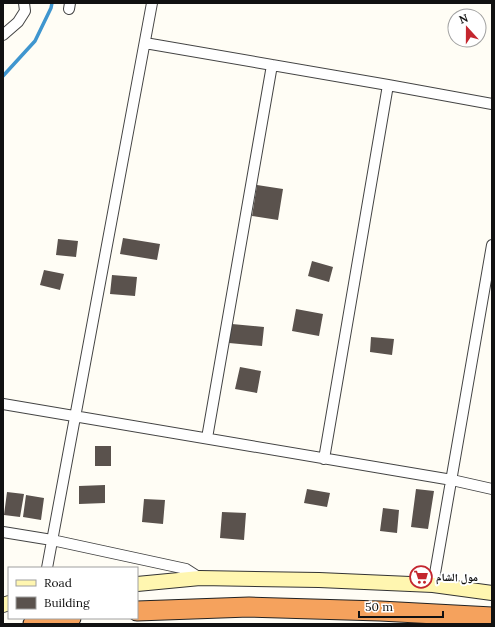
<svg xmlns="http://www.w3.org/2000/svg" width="495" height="627" font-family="Lora,'Noto Naskh Arabic',serif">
	<rect width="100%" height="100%" fill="#fffdf5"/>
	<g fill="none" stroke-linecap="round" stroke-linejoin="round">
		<!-- stream -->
		<path stroke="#3f96cf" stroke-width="3.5" d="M3,76L35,41L51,8L52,3"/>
	</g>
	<!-- building -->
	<path fill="#5a524d" d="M257,185L283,189L278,220L252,216Z
		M123,238L160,244L157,260L120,254Z
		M58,239L78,241L76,257L56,255Z
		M312,261L333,267L329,282L308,276Z
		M44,270L64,274L60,290L40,285Z
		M112,275L137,277L135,296L110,294Z
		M296,309L323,314L319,336L292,331Z
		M232,324L264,327L262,346L229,343Z
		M371,337L394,339L392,355L370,352Z
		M240,367L261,371L257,393L235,389Z
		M95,446H111V466H95Z
		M105,485V503L79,504V486Z
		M307,489L330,493L327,507L304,503Z
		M416,489L434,491L428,529L411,527Z
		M7,492L24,494L20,517L4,515Z
		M26,495L44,498L41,520L23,517Z
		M144,499L165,500L163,524L142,522Z
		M383,508L399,510L397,533L380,531Z
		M222,512L246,513L244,540L220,538Z"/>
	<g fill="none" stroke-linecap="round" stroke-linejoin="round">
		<!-- street casing -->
		<g stroke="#444" stroke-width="12">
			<path id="street" d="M69,9L70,3
				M3,35L18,22L25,11L24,3
				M145,43L388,85L492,104
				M3,404L452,480L492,489
				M207,438L272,65
				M324,459L388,85
				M3,532L52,540L186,569L200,578
				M47,568L152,3
				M433,585L492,245"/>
		</g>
		<!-- secondary casing -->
		<g stroke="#333" stroke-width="16">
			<path id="secondary" d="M137,584L200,578L319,580L433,585L492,593
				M3,605L9,603"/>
		</g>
		<!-- highway casing -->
		<g stroke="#222" stroke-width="21">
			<path id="highway" d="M137,611L249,607L380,611L492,617
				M33,624L71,618"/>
		</g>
		<!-- street -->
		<use href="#street" stroke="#fff" stroke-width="10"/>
		<!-- secondary -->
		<use href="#secondary" stroke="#fff6b0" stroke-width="14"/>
		<!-- highway -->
		<use href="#highway" stroke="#f5a25d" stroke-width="19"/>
	</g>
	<!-- icons -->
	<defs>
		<g id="supermarket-ring" transform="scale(1.15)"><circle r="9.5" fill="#fff" stroke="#c4262e" stroke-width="1.5"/><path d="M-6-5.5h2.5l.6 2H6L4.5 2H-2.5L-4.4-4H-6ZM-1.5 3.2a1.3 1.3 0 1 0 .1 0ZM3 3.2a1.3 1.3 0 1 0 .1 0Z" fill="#c4262e"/></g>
	</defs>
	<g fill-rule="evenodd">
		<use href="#supermarket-ring" x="421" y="577"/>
	</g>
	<g text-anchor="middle" stroke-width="4" stroke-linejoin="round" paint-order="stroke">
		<!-- poi labels -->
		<g font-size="11" font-weight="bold" fill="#111" stroke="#fff" text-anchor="start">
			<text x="436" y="581">مول الشام</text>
		</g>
	</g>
	<!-- border -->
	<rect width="495" height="627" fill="none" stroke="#111111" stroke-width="8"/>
	<!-- legend -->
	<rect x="8" y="567" width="130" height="52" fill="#ffffff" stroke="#a0a0a0"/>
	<rect x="16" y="580" width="20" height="6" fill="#fff6b0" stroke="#a0a0a0"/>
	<text x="44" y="587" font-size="12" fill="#111111">Road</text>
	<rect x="16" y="597" width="20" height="12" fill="#5a524d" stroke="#a0a0a0"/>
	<text x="44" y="607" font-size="12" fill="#111111">Building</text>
	<!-- north arrow -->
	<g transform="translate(467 28) rotate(339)"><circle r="19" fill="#ffffff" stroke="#a0a0a0"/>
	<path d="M0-3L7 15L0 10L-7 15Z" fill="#c4262e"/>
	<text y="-6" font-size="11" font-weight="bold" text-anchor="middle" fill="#111111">N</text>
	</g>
	<!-- scale -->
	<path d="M359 611v6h84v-6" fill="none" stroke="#111111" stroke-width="2"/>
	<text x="365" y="611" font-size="12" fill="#111111" stroke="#ffffff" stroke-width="3" paint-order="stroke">50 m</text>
</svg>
